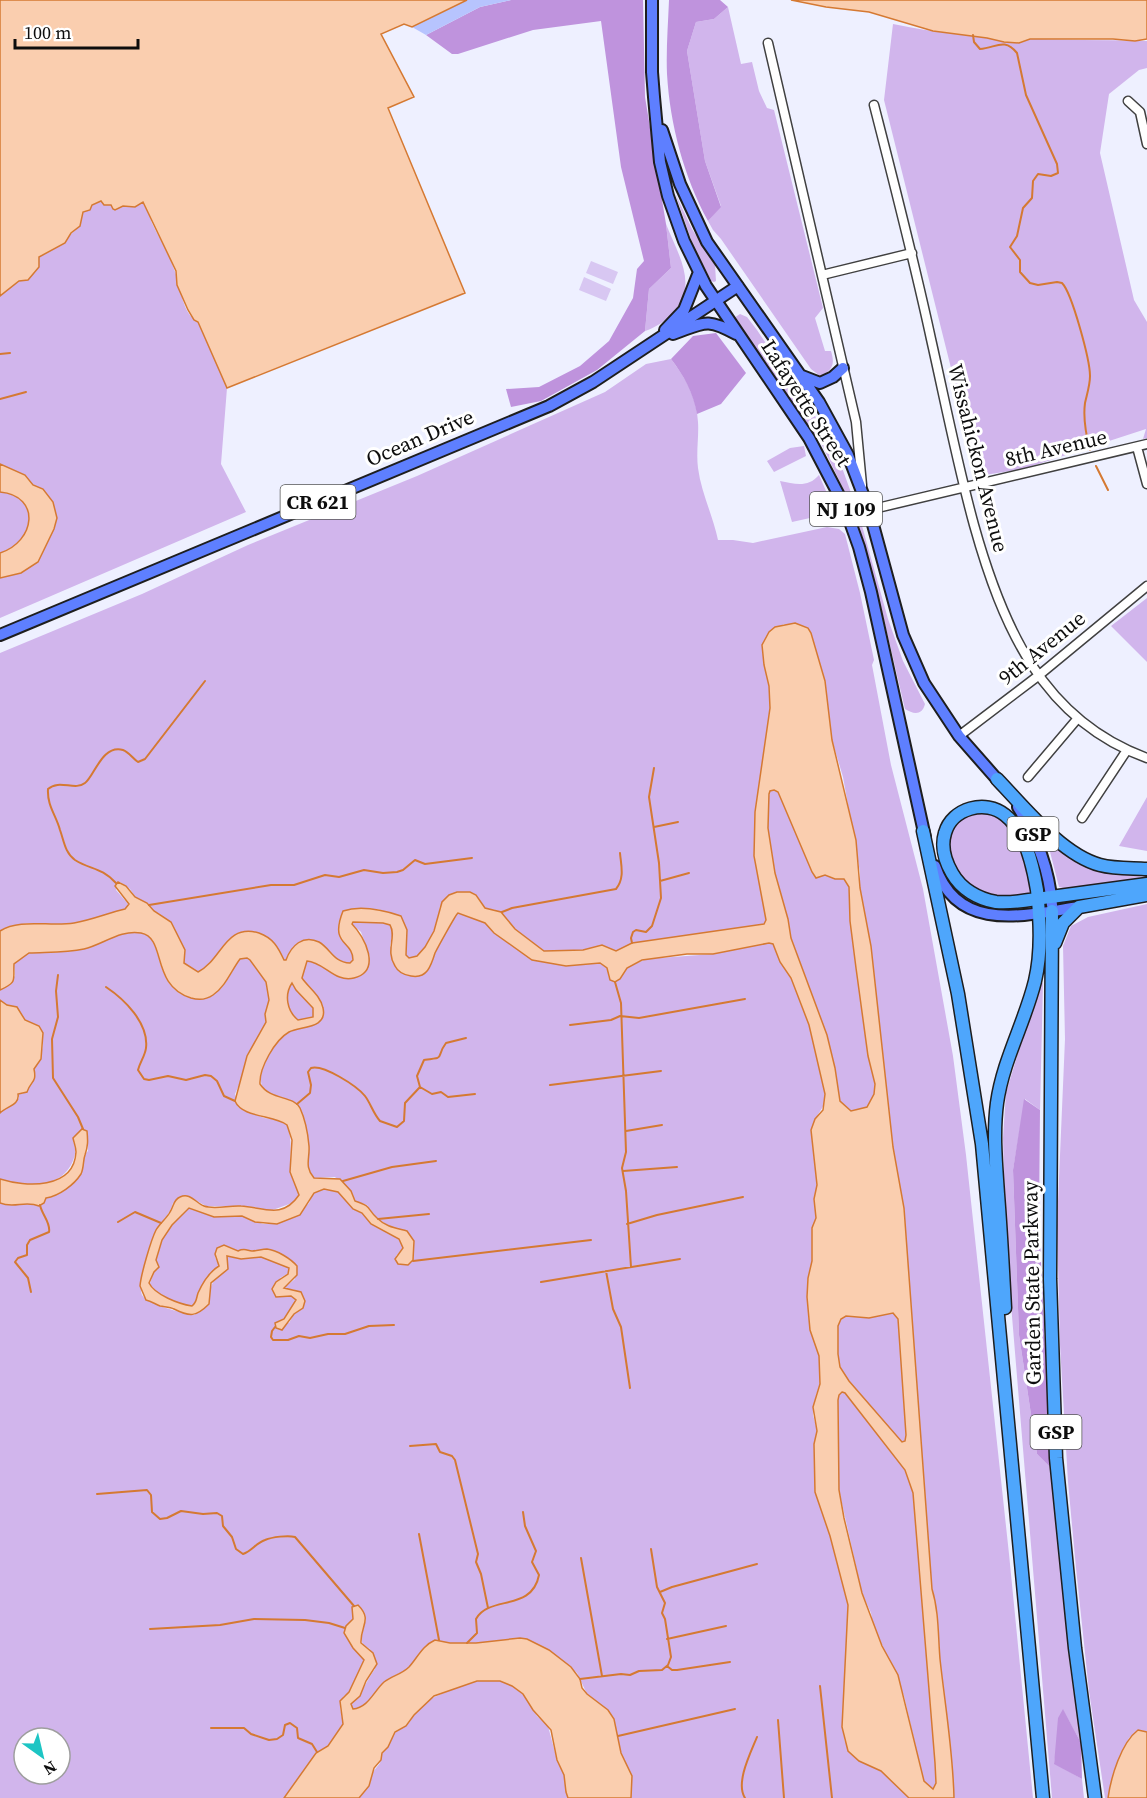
<svg xmlns="http://www.w3.org/2000/svg" width="1147" height="1798" font-family="'Source Serif 4',serif">
	<rect width="100%" height="100%" fill="#eef0ff"/>
	<!-- green -->
	<path fill="#d1b5ec" fill-rule="evenodd" d="M728,7L741,64L752,62L759,91L767,108L774,110L823,308L815,318L825,351H831C835,364 833,370 820,376L811,369L721,239L713,230L708,221L721,206L705,161L687,51L696,22L714,19Z
		M893,24C976,42 1062,39 1147,41V68L1139,70L1109,94L1100,153L1134,300L1147,322V438L1143,439L1146,429L1023,469L978,476L884,100Z
		M675,193L692,229L715,265L716,281L714,282L711,281L695,251Z
		M101,201L135,207L143,201C147,208 149,215 152,223C159,238 168,252 174,269C181,285 181,313 198,322L227,388L221,464L246,512L0,618V578L5,577L46,492L33,485L25,475L0,464V296L19,281L28,280L39,257L65,243L71,234L80,226L83,212L92,205Z
		M666,224C678,254 699,286 673,313C665,321 655,328 645,331L649,289L671,268Z
		M740,314L747,317L757,330L819,422L840,462L859,515L888,619L903,661L925,704C922,716 913,714 905,709L880,603L865,545L853,509L823,447L734,318Z
		M671,359C685,377 697,398 698,422C699,437 696,452 698,468C701,492 713,516 718,540H733L753,543L827,527L839,529L845,534L860,593L874,660L872,665L891,765L923,889L953,1056L966,1155L1009,1554L1033,1798H954C953,1751 945,1705 940,1659C938,1635 939,1612 932,1589L904,1208L893,1147L871,946L860,888V872L843,777L832,740L825,681L784,624L769,633L762,645L764,665L769,686L770,708L755,812L763,904L766,920L764,924L633,943L616,951L602,945L583,950L544,951L515,929L503,914L496,910L485,908L479,899L440,906C438,923 430,956 409,958L406,955L407,930C380,901 373,906 339,921C337,941 353,944 353,960L350,963C336,962 333,953 323,945C306,933 292,943 286,960H284C279,949 270,937 258,933C225,923 222,960 198,972L184,963L185,950L171,922L154,911L147,903L135,897L130,889L120,882L116,890L129,905L125,909C108,913 92,920 74,923C50,927 22,918 0,931V653L142,594L248,545L417,476L605,392L646,364Z
		M804,446L806,456L774,472L767,461L790,448Z
		M819,475L837,516H819L792,522L780,481C795,484 808,488 819,475Z
		M0,492C42,496 35,542 0,553Z
		M1147,598V662L1111,626Z
		M770,790L778,792L812,872L816,877L825,875L835,879H844L849,887L850,921L856,968L868,1056L875,1084L874,1094L867,1107L851,1111L840,1101L835,1068L827,1035L791,937L788,919L775,872L768,828V804Z
		M1147,797V851L1119,846Z
		M983,811C1018,817 1026,863 1032,894C1019,896 1003,899 990,897C964,891 933,849 954,825C962,816 972,813 983,811Z
		M1047,840L1073,860L1105,872L1147,877L1067,889L1059,887Z
		M1147,904V1732L1140,1730L1129,1738L1116,1766L1108,1798H1105L1089,1691L1076,1568L1068,1482L1060,1345L1057,1225L1065,1039L1063,946L1071,926L1088,917Z
		M458,913L485,923L494,933L532,960L566,966L600,963L607,968L609,978L620,979L627,968L646,959L713,954L769,943L773,944L780,962L791,977L809,1025L825,1094L824,1105L817,1116L812,1141L817,1185L816,1218L812,1228V1261L808,1278L807,1297L810,1330L819,1356L820,1384L816,1395L813,1415L817,1430L814,1444L815,1492L830,1536L848,1605L842,1727L845,1742L859,1761L881,1771L909,1798H631L632,1776L621,1753L614,1719L608,1710L587,1694L577,1673L549,1650L527,1639L520,1638L476,1643H450L435,1640C422,1646 418,1658 409,1667C404,1672 398,1673 392,1677C378,1685 370,1707 353,1709L351,1704C362,1695 366,1681 375,1669L370,1649L363,1645L361,1639L366,1618L352,1609L353,1619L346,1626L344,1633L353,1648L364,1660L349,1692L343,1697L340,1707L343,1723L328,1746L316,1753L284,1798H0V1203C13,1208 24,1200 37,1205L45,1201L46,1198L53,1197L64,1190L81,1174L84,1155L88,1151L87,1131L84,1129L73,1140C76,1149 76,1155 72,1163C59,1190 24,1187 0,1179V1113L9,1105H12L19,1098L18,1094C26,1094 25,1092 29,1086C34,1078 37,1079 34,1069C41,1058 46,1043 41,1029L25,1020L17,1007L7,1005L0,1000V990L15,976L14,964L29,953C47,952 66,953 84,949C102,945 121,929 140,932C165,937 152,983 186,996C195,1000 207,998 216,992C228,985 232,969 240,959L247,958L250,960L266,982L269,1000L265,1014L266,1022L264,1028L247,1056L242,1078L235,1094L238,1107L264,1118L279,1120L287,1125C294,1142 288,1159 292,1177C293,1183 298,1189 299,1195L292,1203L270,1211L253,1207L206,1206L188,1196L173,1203C170,1215 161,1221 156,1231C151,1242 137,1284 142,1295C148,1305 183,1313 194,1315L209,1304C210,1273 218,1284 228,1262L226,1256L241,1259L261,1257L289,1268V1273L280,1278L278,1297L291,1296L296,1299C295,1306 287,1318 280,1321L289,1323L294,1314L303,1308L295,1290L284,1288L295,1279L292,1261L269,1249L255,1251L242,1249L238,1251L230,1247L215,1257L219,1266C210,1272 203,1282 198,1293C196,1299 197,1302 192,1306C179,1304 157,1296 149,1286L154,1272L158,1269L156,1260L162,1240L172,1225L189,1208L214,1217L242,1216L263,1224H274L297,1216L309,1203L314,1192L324,1189L338,1192L353,1209L362,1213L371,1224L399,1239L403,1244V1248L396,1256L413,1260L414,1241L404,1230L391,1228L375,1216L367,1205L355,1201L353,1195L335,1177L314,1178L308,1168L309,1149L294,1102C284,1099 271,1097 264,1089C252,1075 277,1038 291,1031C299,1027 309,1027 317,1023V996L302,978L307,961C324,963 335,980 353,978L370,957L361,932L352,924L353,922L383,923L390,925L393,932L390,946L411,976C428,978 430,966 435,953C437,949 456,914 458,913ZM24,1738H60V1774H24Z
		M292,983L296,990L313,1008V1017L298,1020C287,1011 284,995 292,983Z
		M1039,983H1043L1040,1110L1025,1099L1013,1170L1019,1335L1037,1454L1051,1468L1070,1667L1081,1743L1063,1710L1054,1763L1082,1779L1084,1798H1052L1006,1244L1003,1138L1006,1093Z
		M893,1313L898,1319L906,1435L905,1441L902,1442L849,1381L840,1367L838,1354V1326L841,1319L846,1316L869,1318Z
		M842,1392H845L905,1470L913,1493L935,1763L936,1783L933,1790L924,1782L904,1696L873,1624L871,1613L862,1593L839,1490L838,1400L839,1395Z
		M490,1679L500,1681L512,1686L523,1694L537,1716L548,1726L557,1760L564,1775L566,1792L568,1798H359L369,1786L373,1772L380,1763L382,1753L388,1747L392,1735L409,1723L414,1715L430,1699L453,1689L477,1681Z"/>
	<!-- forest -->
	<path fill="#bf93dd" d="M511,0H643L645,97L666,224L671,268L649,289L645,331L597,370L541,401L511,407L506,389L539,387L580,366L609,341L633,298L637,269L644,261L621,167L601,21L533,30L458,54H452L426,35L480,7Z
		M669,0H720L728,7L714,19L696,22L687,51L705,161L721,207L708,221C684,177 670,125 667,74C666,50 668,25 669,0Z
		M716,333L746,373L721,404L697,414C693,392 684,376 671,359L693,336Z
		M1024,1099L1040,1110L1039,1221L1051,1468L1037,1454L1019,1335L1013,1170Z
		M1063,1709L1081,1743L1082,1779L1054,1764L1058,1718Z"/>
	<!-- sand -->
	<path fill="#b7c4fe" d="M467,0H511L480,7L426,35L412,27Z"/>
	<!-- pitch -->
	<path fill="#d8c7f2" d="M591,261L618,272L613,284L586,273Z
		M584,277L611,289L606,301L579,290Z"/>
	<!-- water -->
	<path fill="#faceaf" stroke="#d57932" stroke-width="1.5" fill-rule="evenodd" d="M0,0H467L412,27L404,24L381,34L414,97L388,108L465,293L227,388L198,322L194,320L188,310L177,285L176,271L143,202L135,207L123,206L115,210L113,209L111,205H104L101,201L92,205L90,210L83,212L80,226L71,233L65,243L39,257V267L28,280L19,281L0,296Z
		M791,0H1147V39L1135,41L1113,39H1030L1019,43L1004,42L987,38L933,31L869,12L826,7Z
		M0,464L25,475L33,485L43,489L53,502L57,518L54,529L38,562L21,573L0,578V553C35,542 42,496 0,492Z
		M795,623L808,628L811,633L825,681L832,740L856,840L860,888L871,946L893,1147L904,1208L932,1589C939,1612 938,1635 940,1659C945,1705 953,1751 954,1798H909L881,1771L859,1761L848,1751L842,1727L848,1605L830,1536L815,1492L814,1444L817,1431L813,1407L820,1384L819,1356L810,1330L807,1297L808,1278L812,1261V1228L816,1218L814,1199L817,1185L811,1130L815,1119L823,1110L825,1094L809,1025L791,978L780,962L773,944L769,943L713,954H687L642,960L627,968L620,979L615,982L610,980L607,968L600,963L566,966L532,960L494,933L485,923L458,913C456,914 437,949 435,953C431,966 427,979 411,976C404,975 398,972 395,966C385,950 397,937 390,925L383,923L353,922L352,924C365,937 382,971 354,978C335,983 324,962 307,961L302,978C308,987 321,996 323,1008C328,1029 300,1026 289,1032C275,1040 259,1068 260,1084C271,1101 293,1095 300,1108C305,1119 308,1134 309,1146C310,1159 304,1166 314,1178L340,1179L351,1191L355,1201C373,1207 366,1208 377,1218C386,1227 396,1228 407,1231L414,1241L413,1260L408,1265L398,1264L395,1259L403,1248L399,1239L371,1224L362,1213L353,1209L338,1192L324,1189L314,1193L300,1215L277,1224L255,1222L242,1216L214,1217L189,1208L172,1225L162,1240L156,1260L159,1267L154,1272L149,1283C155,1295 179,1304 192,1306C197,1302 196,1299 198,1293C203,1282 209,1272 219,1266L215,1254L217,1248L224,1245L238,1251C244,1248 246,1250 252,1251C257,1251 262,1249 267,1249C277,1250 291,1259 297,1266V1275L284,1288L301,1292L305,1301L303,1308L294,1314L282,1330L276,1328L275,1323L284,1319L296,1300L291,1296L276,1297L272,1289L276,1282L288,1274L289,1268L261,1257L241,1259L227,1256L228,1269L211,1283L209,1304C196,1317 190,1317 174,1309C170,1307 165,1307 160,1306C155,1304 151,1301 146,1300L140,1286C141,1274 151,1240 156,1230C160,1223 167,1218 170,1212C174,1206 173,1200 180,1197C190,1192 196,1203 204,1206C215,1210 229,1205 241,1206C263,1207 282,1220 299,1195L290,1172L292,1140L287,1125C275,1115 242,1118 235,1101L247,1056L266,1022L265,1014L269,1000L266,982L250,960L247,958L240,959C231,971 226,986 213,995C206,1000 198,1000 191,998C150,985 167,938 141,933C121,929 102,945 84,949C66,953 47,952 29,953L14,964C13,980 18,982 0,990V931C20,918 50,927 74,923C92,920 108,913 125,909L129,904L115,886L118,882L126,886L135,897L147,903L154,911L171,922L185,950L184,963L198,972C222,960 225,923 259,933C273,938 278,947 284,960H286C291,946 303,934 319,942C331,949 333,962 350,963L353,960C353,940 329,946 343,911C361,905 383,910 401,916L407,930L406,955L409,958L417,956L425,947L434,931L442,902L449,895L457,892H470L476,895L485,908L501,912L515,929L544,951L583,950L602,945L616,951L632,943L764,924L766,920L754,856L755,812L770,708L769,686L764,665L762,645L769,632L775,627ZM774,790L778,792L812,872L816,878L825,875L835,879H844L849,887L850,921L856,968L868,1056L875,1084L874,1094L867,1107L851,1111L840,1101L835,1068L827,1035L791,938L788,919L775,873L768,828L769,794L770,791ZM292,983L296,990L313,1008V1017L298,1020C287,1011 284,995 292,983ZM893,1313L898,1319L906,1435L905,1441L902,1442L849,1381L840,1367L838,1354V1326L841,1319L846,1316L869,1318ZM842,1392L845,1393L905,1470L913,1493L935,1763L936,1783L933,1789L924,1781L898,1675L882,1646L862,1593L844,1518L839,1490L838,1400L839,1395Z
		M0,1000L7,1005L17,1007L25,1020L39,1026L43,1033L41,1059L34,1069C37,1083 31,1080 27,1092L18,1094C20,1105 7,1106 0,1113Z
		M82,1129L87,1131C88,1141 88,1146 85,1155C83,1160 84,1168 81,1174C74,1185 59,1196 46,1198L44,1203L39,1206C25,1200 14,1209 0,1203V1179C25,1187 74,1190 76,1152C76,1147 74,1143 73,1138Z
		M358,1605C373,1620 360,1626 361,1643L373,1653L377,1664L366,1681L360,1696L351,1704L353,1709C368,1708 374,1691 384,1682C392,1676 402,1674 409,1667C418,1657 422,1646 435,1640L450,1643H476L520,1638L527,1639L549,1650L571,1667L580,1679L582,1688L587,1694L608,1710L614,1719L621,1753L632,1776L631,1798H568L566,1792L564,1775L557,1760L551,1730L533,1710L523,1694L512,1686L500,1681H477L434,1696L414,1715L406,1726L395,1732L388,1747L382,1753L381,1760L374,1768L369,1786L359,1798H284L316,1753L328,1746L343,1724L340,1701L349,1692L364,1660L353,1648L344,1633L346,1626L353,1619L352,1607Z
		M1138,1730L1147,1732V1798H1108C1111,1777 1121,1743 1138,1730Z"/>
	<g fill="none" stroke-linecap="round" stroke-linejoin="round">
		<!-- stream -->
		<path stroke="#d57932" stroke-width="2" d="M973,35L974,42L980,49C996,48 1004,37 1017,53L1026,95L1057,164L1058,173L1051,176L1038,174L1033,181L1032,198L1023,208L1017,236L1010,247L1020,260V272L1030,283L1038,285L1057,282L1062,283C1072,293 1090,360 1090,376C1090,385 1087,394 1085,403C1083,418 1086,435 1090,450
			M0,354L10,353
			M0,399L26,392
			M1096,466L1108,490
			M654,827L678,822
			M660,881L689,873
			M116,883C101,867 91,870 75,860C65,853 64,841 60,830C56,815 47,806 48,789C59,779 75,791 85,783C94,777 102,744 123,750C129,752 133,759 138,762L145,759L205,681
			M149,905L271,885H294L325,875L339,877L364,870L383,873L397,872L403,870L415,860L425,864L472,858
			M502,912L512,908L616,889C625,878 621,865 620,853
			M632,943L631,938L633,932L636,930L646,932L652,926L661,898L659,863L649,797L654,768
			M58,975L56,991L58,1017L52,1039L53,1078L78,1117L83,1129
			M615,982L621,1003L626,1152L622,1168L626,1191L631,1267
			M106,987C124,999 149,1023 146,1048C145,1056 140,1062 138,1070L144,1079L149,1080L168,1076L186,1080L205,1075L211,1076L217,1081L224,1096L235,1101
			M570,1025L611,1020L620,1016L639,1018L745,999
			M466,1038L446,1043C434,1059 448,1057 424,1060L417,1076L420,1087L432,1094L441,1092L448,1097L475,1094
			M550,1085L661,1071
			M297,1104L310,1093L311,1085L308,1072L311,1068C323,1064 357,1086 365,1096C371,1104 373,1113 380,1121L397,1127L404,1121L405,1103L420,1087
			M626,1131L662,1125
			M623,1171L677,1167
			M343,1181L392,1167L436,1161
			M378,1219L429,1214
			M118,1222L135,1212L161,1223
			M627,1224L657,1215L743,1197
			M413,1261L591,1240
			M606,1271L613,1309L621,1327L630,1388
			M541,1282L680,1259
			M31,1292L28,1278L15,1262L18,1258L27,1255V1245L30,1240L49,1232C51,1223 42,1215 40,1205
			M275,1327L272,1331L271,1337L273,1340H288L299,1336L310,1338L328,1334H345L369,1326L394,1325
			M410,1446L436,1444L440,1452L452,1456L455,1460L478,1554L476,1562L481,1574L488,1608
			M97,1494L147,1490L151,1495L152,1512L160,1519L167,1518L181,1511L203,1514L217,1513L222,1516L223,1526L232,1537L236,1549L243,1554C252,1551 256,1543 265,1540C272,1537 288,1535 295,1537L354,1606
			M419,1534L439,1640
			M581,1558L602,1676
			M660,1592L672,1587L757,1564
			M150,1629L220,1625L254,1619L305,1620L329,1623L345,1628
			M667,1639L726,1626
			M467,1643L477,1633L476,1619C489,1595 532,1612 539,1575L532,1562L536,1551L525,1526L523,1512
			M667,1666L672,1670H677L730,1662
			M580,1679L621,1674L630,1675L639,1671L662,1670L668,1665L671,1657L665,1619L662,1613L665,1603L657,1587L651,1549
			M820,1686L832,1798
			M778,1720L784,1798
			M211,1728H244L251,1734L269,1740L277,1739L283,1735L285,1725L290,1723L297,1728L298,1738L312,1744L317,1752
			M618,1736L735,1709
			M745,1798C735,1783 751,1752 757,1737"/>
		<!-- minor casing -->
		<g stroke="#404040" stroke-width="11">
			<path id="minor" d="M768,43L856,422L862,485
				M1128,101L1140,112L1147,144
				M874,105C894,183 914,260 931,339C945,401 957,463 974,525C1002,625 1042,720 1147,758
				M822,275L912,253
				M1137,447L1147,484
				M869,510L1147,444
				M959,736L1038,676L1147,586
				M1028,777L1078,718
				M1082,818L1127,750"/>
		</g>
		<!-- major casing -->
		<g stroke="#1e1e1e" stroke-width="14">
			<path id="major" d="M652,0V72L654,97L660,162L668,196L684,241L706,286L809,438L844,505L859,547L871,592L925,837
				M662,130L680,184L707,242L819,402L848,455L869,510L903,635L924,683L959,736L1002,785
				M665,330L684,310L699,272
				M673,334C704,323 706,317 736,334
				M802,376L820,383L833,377L843,368
				M0,635L549,406L593,382L738,286
				M1018,807C1037,837 1049,870 1052,905
				M935,866C958,934 1025,915 1079,907"/>
		</g>
		<!-- highway casing -->
		<g stroke="#1e1e1e" stroke-width="15">
			<path id="highway" d="M997,779C1024,807 1062,855 1100,865C1115,869 1132,868 1147,869
				M923,831L958,994L982,1144L1043,1798
				M1052,911L1050,1279L1056,1458L1075,1648L1095,1798
				M1055,943L1063,923L1079,907L1147,895
				M1005,1308C1003,1270 1001,1232 998,1194C996,1164 993,1133 997,1103C1003,1060 1025,1022 1035,981C1042,951 1040,920 1037,890C1033,866 1025,830 1005,815C986,799 952,808 945,833C941,846 945,861 952,873C961,889 978,899 996,902C1014,904 1033,899 1051,897L1147,884"/>
		</g>
		<!-- minor -->
		<use href="#minor" stroke="#fff" stroke-width="8"/>
		<!-- major -->
		<use href="#major" stroke="#5e7fff" stroke-width="10"/>
		<!-- highway -->
		<use href="#highway" stroke="#4ea6fc" stroke-width="12"/>
	</g>
	<g text-anchor="middle" stroke-width="6" stroke-linejoin="round" paint-order="stroke">
		<!-- shield labels -->
		<g fill="#fff" stroke="#565656" stroke-width="1.5">
			<rect x="280.5" y="485" width="75" height="34" rx="4.5"/>
			<rect x="810" y="492" width="72" height="34" rx="4.5"/>
			<rect x="1007.5" y="817" width="51" height="34" rx="4.5"/>
			<rect x="1030.5" y="1415" width="51" height="34" rx="4.5"/>
		</g>
		<g font-size="20" font-weight="bold" fill="#0d0d0d">
			<text x="318" y="509">CR 621</text>
			<text x="846" y="516">NJ 109</text>
			<text x="1033" y="841">GSP</text>
			<text x="1056" y="1439">GSP</text>
		</g>
		<!-- street labels -->
		<g font-size="21" fill="#0d0d0d" stroke="#fff">
			<text transform="translate(806 403) rotate(57)" y="7">Lafayette Street</text>
			<text transform="translate(420 438) rotate(-23)" y="7">Ocean Drive</text>
			<text transform="translate(1056 448) rotate(-13)" y="7">8th Avenue</text>
			<text transform="translate(978 458) rotate(76)" y="7">Wissahickon Avenue</text>
			<text transform="translate(1042 648) rotate(-39)" y="7">9th Avenue</text>
			<text transform="translate(1032 1283) rotate(-91)" y="7">Garden State Parkway</text>
		</g>
	</g>
	<!-- north arrow -->
	<g transform="translate(42 1756) rotate(146)"><circle r="28" fill="#ffffff" stroke="#9e9e9e" stroke-width="1.5"/>
	<path d="M0-4.5L10 22L0 15L-10 22Z" fill="#1dc5c4"/>
	<text y="-9" font-size="16" font-weight="bold" text-anchor="middle" fill="#0d0d0d">N</text>
	</g>
	<!-- scale -->
	<path d="M15 39v9h123v-9" fill="none" stroke="#0d0d0d" stroke-width="3"/>
	<text x="24" y="39" font-size="18" fill="#0d0d0d" stroke="#ffffff" stroke-width="4.5" paint-order="stroke">100 m</text>
</svg>
